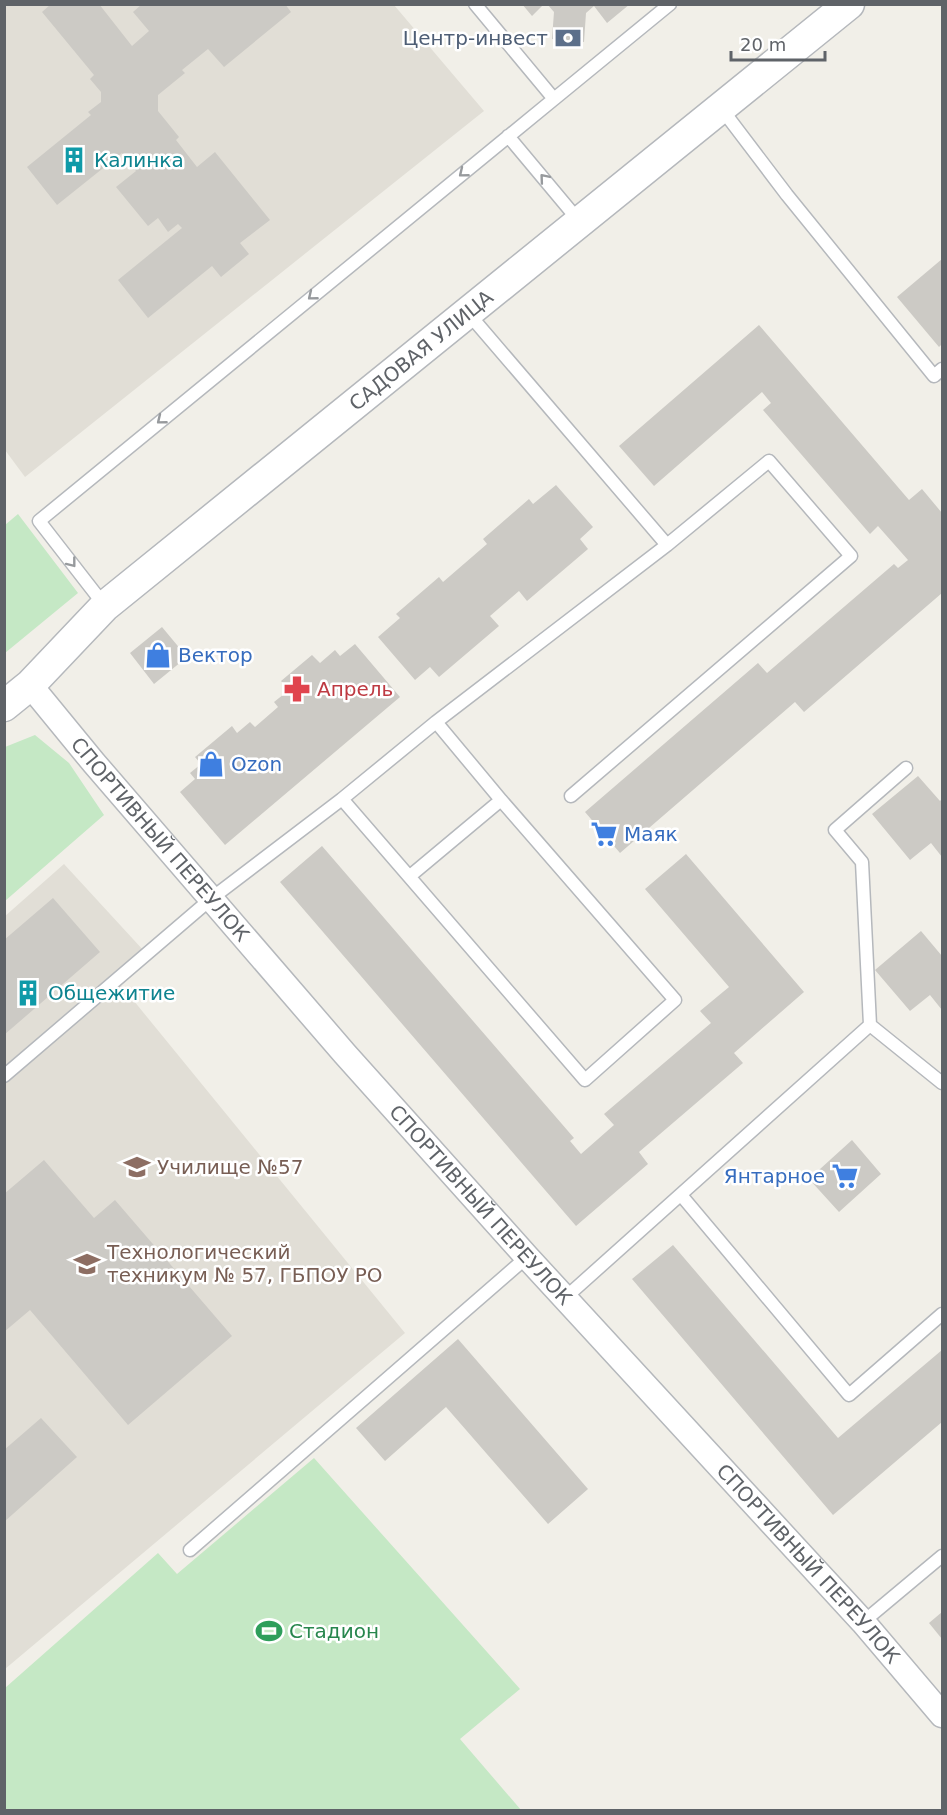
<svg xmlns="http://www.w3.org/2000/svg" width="947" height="1815" font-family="'DejaVu Sans',sans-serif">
	<rect width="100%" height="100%" fill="#f1efe8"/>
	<!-- education -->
	<path fill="#e1ded6" d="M5,5H394L484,111L25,477L5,450Z
		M64,864L144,951L116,979L405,1333L5,1669L4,917Z"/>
	<!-- green -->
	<path fill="#c5e8c5" d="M18,514L78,593L5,653V525Z
		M35,735L69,763L104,815L5,901V747Z
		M314,1458L520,1689L460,1739L521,1810H5V1688L158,1553L177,1574Z"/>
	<!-- building -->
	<path fill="#cccac5" d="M51,4H99L132,46L149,31L133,12L142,4H285L291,12L224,67L208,49L182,70L185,73L158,95V111L179,137L176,140L197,167L215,152L270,220L240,243L249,254L221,277L212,266L148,318L118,280L182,228L178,224L168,232L158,218L148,226L116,187L136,171L122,153L57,205L27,167L91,115L88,112L101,102V92L90,79L94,75L42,12Z
		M522,4H544L532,16Z
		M547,4H630L607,23L594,6L586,13L584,42L552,39L554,12Z
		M942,259V344L939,347L897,297Z
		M759,325L909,500L922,489L942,513V593L804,712L795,702L620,853L585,812L758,663L767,673L894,564L898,568L908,560L878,526L870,534L763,410L771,403L762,392L654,486L619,446Z
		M556,485L593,527L580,539L588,549L527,601L519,591L490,616L499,626L439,677L430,667L415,680L378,637L400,618L396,614L439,577L443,582L487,544L483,539L529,499L533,504Z
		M162,627L187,657L154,684L130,653Z
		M355,644L400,697L225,845L180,792L195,779L190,773L201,764L195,757L232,726L237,733L250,722L255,727L278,707L274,702L289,690L281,681L312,655L320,663L335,650L340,656Z
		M918,776L940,801L942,799V857L931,843L910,860L872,814Z
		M322,846L574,1138L570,1141L581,1154L614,1125L604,1114L711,1023L700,1011L729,987L645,889L686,854L804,992L734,1053L743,1063L639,1152L648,1164L576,1226L280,882Z
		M53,898L100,952L4,1035V940Z
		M921,931L942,956V1010L930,995L910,1011L875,970Z
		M852,1140L881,1174L839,1212L809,1179Z
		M44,1160L94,1218L115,1200L232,1336L128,1425L30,1310L4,1332V1194Z
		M673,1245L838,1438L942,1350V1422L833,1515L632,1279Z
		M458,1339L588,1489L548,1524L446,1407L385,1461L356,1428Z
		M41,1418L77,1457L4,1522V1450Z
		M942,1612V1639L929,1623Z"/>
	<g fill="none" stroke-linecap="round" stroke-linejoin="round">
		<!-- service casing -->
		<g stroke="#b5b8bc" stroke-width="15">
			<path id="service" d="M475,4L554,99L670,4
				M721,108L787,195L934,376L942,369
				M508,136L579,221
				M468,313L667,545L769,461L851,556L571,796
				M105,606L39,521L554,99
				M436,722L501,800
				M342,799L436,722L667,545
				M870,1025L942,1083
				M4,1076L212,898L342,799L585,1080L675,1000L501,800L410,876
				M681,1195L849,1395L942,1314
				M565,1298L870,1025L862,862L835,830L906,768
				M190,1550L527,1257
				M863,1622L942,1556"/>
		</g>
		<!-- minor casing -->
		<g stroke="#b5b8bc" stroke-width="27">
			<g id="minor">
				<path id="s1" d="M30,685L94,763L345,1054L527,1257L863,1622L942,1715"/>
			</g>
		</g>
		<!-- tertiary casing -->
		<g stroke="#b5b8bc" stroke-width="33">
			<g id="tertiary">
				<path id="s2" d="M4,706L30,685L105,606L849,4"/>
			</g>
		</g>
		<!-- service -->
		<use href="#service" stroke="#fff" stroke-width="12"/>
		<!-- minor -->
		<use href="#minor" stroke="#fff" stroke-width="24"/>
		<!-- tertiary -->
		<use href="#tertiary" stroke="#fff" stroke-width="30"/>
	</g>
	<!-- one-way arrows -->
	<defs><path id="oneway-chevron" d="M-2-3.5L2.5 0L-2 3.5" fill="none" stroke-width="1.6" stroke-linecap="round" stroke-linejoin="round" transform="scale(1.5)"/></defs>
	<g stroke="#979a9d">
		<use href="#oneway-chevron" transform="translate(463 173) rotate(141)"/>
		<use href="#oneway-chevron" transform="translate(544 178) rotate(-130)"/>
		<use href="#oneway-chevron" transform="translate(312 296) rotate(141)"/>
		<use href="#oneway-chevron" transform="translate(161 420) rotate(141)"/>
		<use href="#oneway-chevron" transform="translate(72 563) rotate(52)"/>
	</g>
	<!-- icons -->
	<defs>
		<g id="bank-bare" transform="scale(2.07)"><path d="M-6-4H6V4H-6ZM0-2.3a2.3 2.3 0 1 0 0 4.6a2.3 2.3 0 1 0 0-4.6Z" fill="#5c6f8a" stroke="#fff" stroke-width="2.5" paint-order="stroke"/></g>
		<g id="building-bare" transform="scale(2.07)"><path d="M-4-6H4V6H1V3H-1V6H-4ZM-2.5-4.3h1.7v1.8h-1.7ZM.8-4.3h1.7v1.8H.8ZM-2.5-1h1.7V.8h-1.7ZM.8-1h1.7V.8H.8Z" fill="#0f9aa8" stroke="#fff" stroke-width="2.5" paint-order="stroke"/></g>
		<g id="shop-bare" transform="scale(2.07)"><path d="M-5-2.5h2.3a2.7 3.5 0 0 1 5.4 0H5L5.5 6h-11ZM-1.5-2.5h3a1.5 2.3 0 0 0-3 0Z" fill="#3f7fe0" stroke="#fff" stroke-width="2.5" paint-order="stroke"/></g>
		<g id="pharmacy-bare" transform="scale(2.07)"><path d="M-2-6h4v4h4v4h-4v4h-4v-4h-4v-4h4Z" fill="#e0444e" stroke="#fff" stroke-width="2.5" paint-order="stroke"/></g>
		<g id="supermarket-bare" transform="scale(2.07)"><path d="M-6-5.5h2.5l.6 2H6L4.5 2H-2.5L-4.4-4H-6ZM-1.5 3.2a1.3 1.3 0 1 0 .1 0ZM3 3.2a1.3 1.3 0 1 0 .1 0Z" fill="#3f7fe0" stroke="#fff" stroke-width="2.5" paint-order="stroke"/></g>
		<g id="university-bare" transform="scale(2.07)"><path d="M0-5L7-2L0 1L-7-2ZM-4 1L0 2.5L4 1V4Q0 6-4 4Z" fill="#8d6e63" stroke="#fff" stroke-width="2.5" paint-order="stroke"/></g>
		<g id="stadium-bare" transform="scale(2.07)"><path d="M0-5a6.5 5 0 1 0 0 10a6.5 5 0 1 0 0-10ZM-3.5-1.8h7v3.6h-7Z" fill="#2e9e5b" stroke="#fff" stroke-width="2.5" paint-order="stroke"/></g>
	</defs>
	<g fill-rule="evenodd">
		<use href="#bank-bare" x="568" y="38"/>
		<use href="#building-bare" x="74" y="160"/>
		<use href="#shop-bare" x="158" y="655"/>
		<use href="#pharmacy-bare" x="297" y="689"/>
		<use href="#shop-bare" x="211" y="764"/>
		<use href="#supermarket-bare" x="604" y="834"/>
		<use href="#building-bare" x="28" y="993"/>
		<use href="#university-bare" x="137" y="1167"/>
		<use href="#supermarket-bare" x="845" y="1176"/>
		<use href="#university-bare" x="87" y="1264"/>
		<use href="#stadium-bare" x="269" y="1631"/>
	</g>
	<g text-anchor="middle" stroke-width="5" stroke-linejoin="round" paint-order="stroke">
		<!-- service labels -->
		<g font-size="20" fill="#4e5e75" stroke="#fff" text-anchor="end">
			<text x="548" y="45">Центр-инвест</text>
		</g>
		<!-- culture labels -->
		<g font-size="20" fill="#0d838f" stroke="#fff" text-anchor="start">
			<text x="94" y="167">Калинка</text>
			<text x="48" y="1000">Общежитие</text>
		</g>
		<!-- street labels -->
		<g font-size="20" fill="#5f6368" stroke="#fff">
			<text dy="7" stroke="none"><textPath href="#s2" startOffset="549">САДОВАЯ УЛИЦА</textPath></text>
			<text dy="7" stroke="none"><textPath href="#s1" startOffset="202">СПОРТИВНЫЙ ПЕРЕУЛОК</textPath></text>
			<text dy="7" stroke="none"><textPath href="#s1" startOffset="688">СПОРТИВНЫЙ ПЕРЕУЛОК</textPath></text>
			<text dy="7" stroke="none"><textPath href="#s1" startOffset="1174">СПОРТИВНЫЙ ПЕРЕУЛОК</textPath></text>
		</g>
		<!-- shop labels -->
		<g font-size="20" fill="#366cbe" stroke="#fff" text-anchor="start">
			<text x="178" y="662">Вектор</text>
			<text x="231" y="771">Ozon</text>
			<text x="624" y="841">Маяк</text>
			<text x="825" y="1183" text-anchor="end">Янтарное</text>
		</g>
		<!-- health labels -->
		<g font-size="20" fill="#be3a42" stroke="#fff" text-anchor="start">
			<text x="317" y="696">Апрель</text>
		</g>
		<!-- education labels -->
		<g font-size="20" fill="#785e54" stroke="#fff" text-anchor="start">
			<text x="157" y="1174">Училище №57</text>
			<text x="107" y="1259">Технологический<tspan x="107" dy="23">техникум № 57, ГБПОУ РО</tspan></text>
		</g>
		<!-- leisure labels -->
		<g font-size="20" fill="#27864d" stroke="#fff" text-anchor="start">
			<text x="289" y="1638">Стадион</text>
		</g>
	</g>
	<!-- border -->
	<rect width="947" height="1815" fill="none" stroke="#5f6368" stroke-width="12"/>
	<!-- scale -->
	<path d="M731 51v9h94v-9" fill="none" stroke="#5f6368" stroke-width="3"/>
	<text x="740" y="51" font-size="18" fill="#5f6368" stroke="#ffffff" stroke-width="4.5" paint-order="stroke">20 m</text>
</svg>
